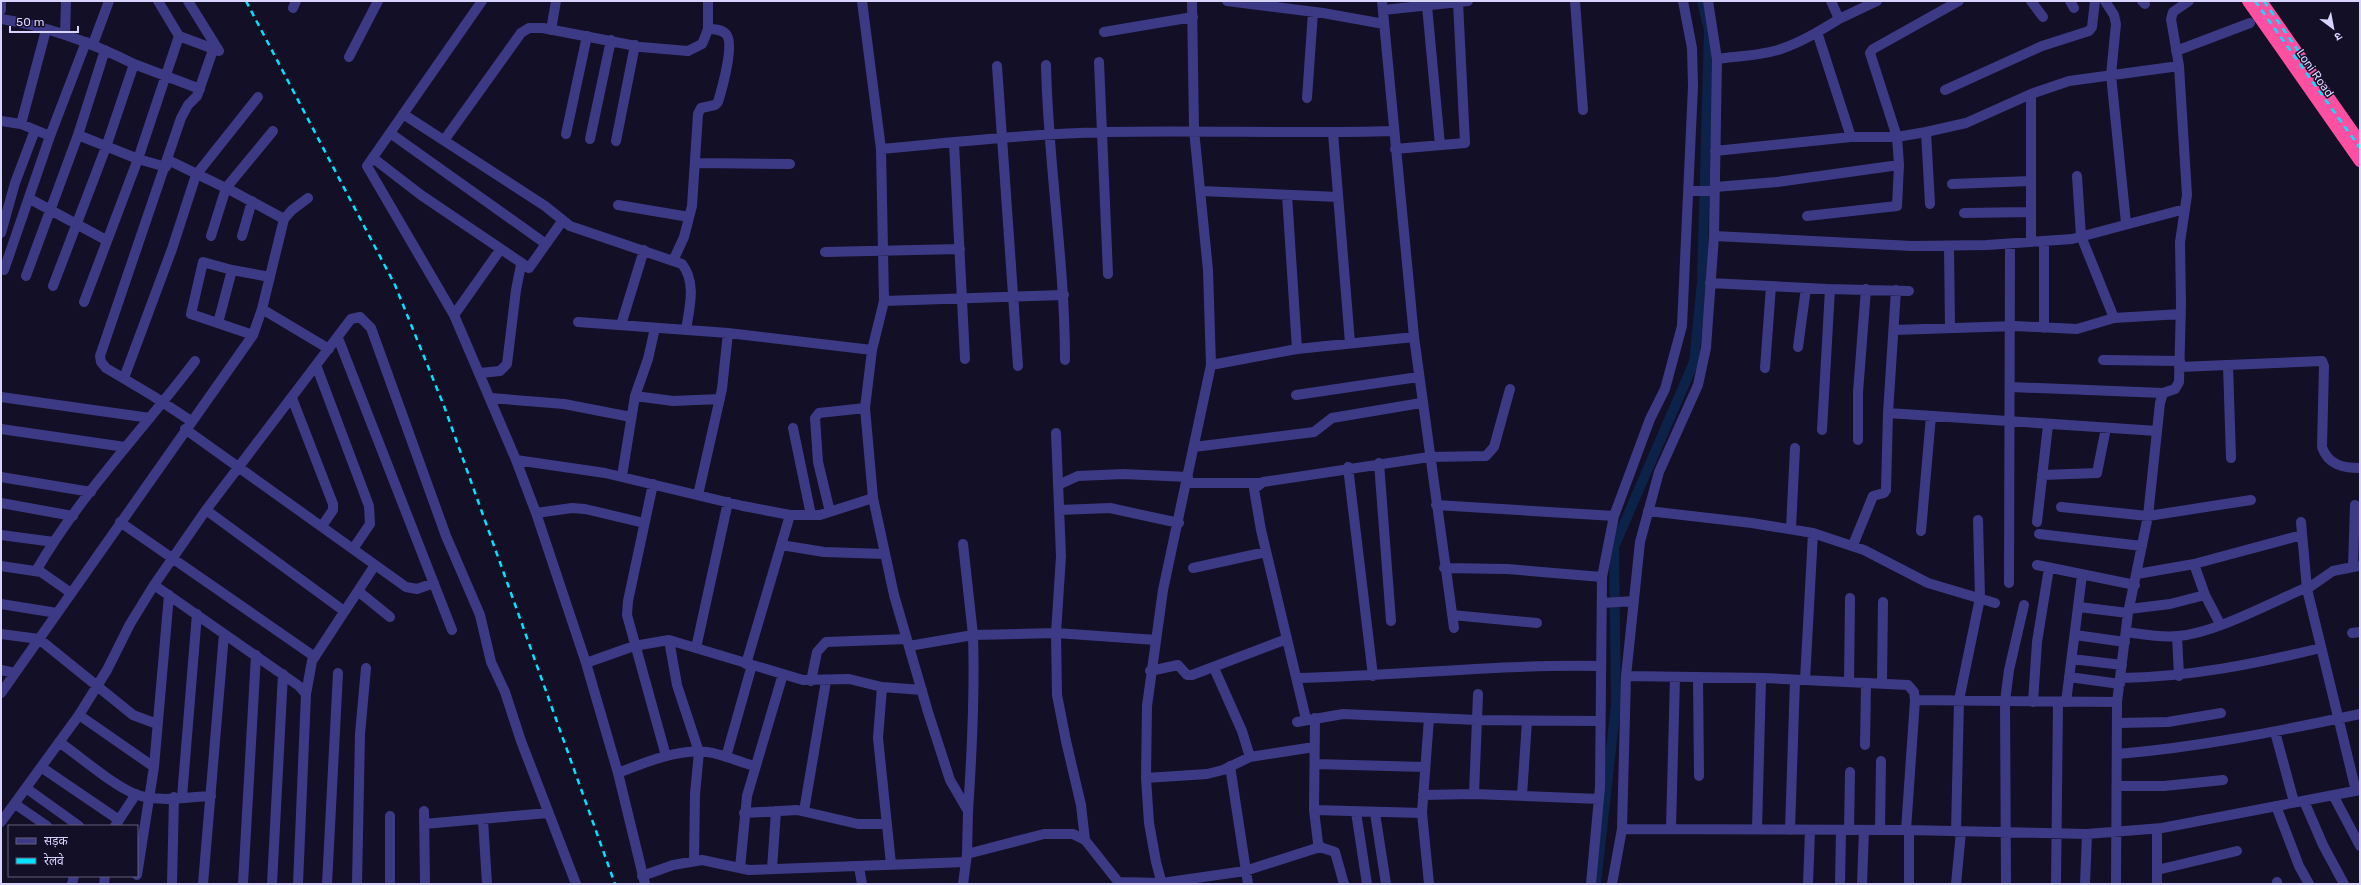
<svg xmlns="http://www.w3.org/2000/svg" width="2361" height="885" font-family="Rubik,'Noto Sans Devanagari',sans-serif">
	<rect width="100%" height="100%" fill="#130f26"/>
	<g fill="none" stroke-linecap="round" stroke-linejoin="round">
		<!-- canal -->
		<path stroke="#0c2248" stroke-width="10" d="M1596,884L1616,704L1614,547L1694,362L1702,282L1709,30L1702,1"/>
		<!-- minor -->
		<path stroke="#3d3a85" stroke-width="10" d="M158,1L179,36L219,51
			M188,1L219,51
			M482,1L367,166L454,315L516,460L536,513L586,663L618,773L645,884
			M862,1L881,149L884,301L872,350L865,408L873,498L894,595L928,712L950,780L968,811L967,854L963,884
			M1227,1L1323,13L1384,24
			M1382,1L1414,337L1454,628
			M1575,1L1583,110
			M2031,1L2043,17
			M2070,1L2074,8
			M2105,1L2114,15L2116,24L2111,75L2126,223
			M2142,1L2145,4
			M1427,6L1440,145
			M293,8L296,1
			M1,10V1
			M1383,10L1468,1
			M1,19C48,26 92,43 134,64L106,147L53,286
			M1839,19L1877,1
			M551,30L556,1
			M1104,32L1193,17
			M1817,32L1851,137
			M65,35L66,1
			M93,44L109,1
			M2176,51L2250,23
			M349,57L378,1
			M1717,59C1738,56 1761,56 1781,49C1802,42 1821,30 1839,19L1831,1
			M1099,62L1108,274
			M134,64L200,89
			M1046,65C1048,164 1065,262 1065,360
			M997,66L1018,366
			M1945,90L2042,46L2089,31L2092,27L2095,1
			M1307,98L1313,12
			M403,114L545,206L570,226L682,264C697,283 689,309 686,330
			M1,121L21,124L50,136
			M21,124L46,30
			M1926,132L1930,204
			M390,133L546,244
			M1333,133L1350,343
			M566,134L587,36
			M78,135L138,159L166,167
			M445,139L521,33L529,28H543L641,47L688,51L702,44L705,37L708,29V1
			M590,139L611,40
			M616,141L635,45
			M954,143L965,359
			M881,149C956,142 1031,134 1105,132C1201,130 1297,134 1393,131
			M1395,149L1465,143L1458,2
			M1715,151L1851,137H1897L1926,132L1966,123L2031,94L2069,81L2179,66
			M373,158L421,195L529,268L563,220
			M168,160L234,192L284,219
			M695,163L790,164
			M1952,184L2031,181
			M1715,187L1777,182L1899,165
			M1201,191L1338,197
			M1689,191H1714
			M1287,195L1297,349
			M30,199L106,240
			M618,205L689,217
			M1964,213L2030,212
			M1807,216L1897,206L1899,165L1897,137L1870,53L1873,49L1959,1
			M1,233L15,183L35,130
			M211,236L226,188L273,131
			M242,236L252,201
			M1714,236L1912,246L1987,245L2072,239L2185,209
			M2031,242V94
			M1949,247L1950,328
			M825,252L960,249
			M673,261L684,237L692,206L698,114L701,108L715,105L718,102C722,89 735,43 726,34C721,29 714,29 708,29
			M4,270L50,136L86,42
			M26,276L78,135L105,50
			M1710,283L1827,289L1909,291
			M884,301L1064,295
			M84,302L138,159L179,36
			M262,309L329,349
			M454,315L500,250
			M2114,318L2181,314
			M578,322L728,333L872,350
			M218,323L232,270
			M621,325L644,250
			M2044,328V241
			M1894,330L2015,326L2077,329L2114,318L2081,236L2077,176
			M253,335L191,314L203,262L232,270L270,277
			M338,338L452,630
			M1798,347L1806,288
			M2103,360L2180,361
			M316,365L369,506L370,524L353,549
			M1211,365L1297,349L1414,337
			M2228,365L2231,458
			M2179,367L2322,361L2324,366L2322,447C2328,465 2343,468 2360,468
			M1765,368L1771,286
			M480,373L500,371L507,364L516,290L521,265
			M124,378L172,249L196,175L258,97
			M2010,387L2163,393
			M1296,395L1418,377
			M635,396L673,401L720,399
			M1,397L150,418
			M292,398L333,504V510L322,526
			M491,398L564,404L631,417
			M1888,413L2157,431
			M191,421L153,396L106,368L101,362L100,356L181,118L188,105L197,96L213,50
			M793,428L811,515
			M1,429L125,447
			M185,429L406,587L417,589L434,583
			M1822,430L1830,289
			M1056,433L1061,556L1056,633L1057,695L1066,741L1081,805L1085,840
			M1858,440V392L1866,289
			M1194,447L1314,432L1332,418L1421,403
			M516,460L605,473L743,506L790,515H820L873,498
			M1379,463L1391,621
			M1348,467L1373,676
			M2042,475L2097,473L2106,428
			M622,476L635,396L648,359L655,328
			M1,477L91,492
			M1187,483H1261
			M653,484L628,601L627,615L666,756
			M1058,485L1078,476L1123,474L1188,477
			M698,495L722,389L728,333
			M1,503L73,516
			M1436,505L1614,516
			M2061,507L2148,516L2251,500
			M206,510L344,611
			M1059,510L1110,508L1179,523
			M1648,511L1752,523L1813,533L1864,550L1928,583L1995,603
			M830,512L818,462L815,418L819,413L865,408
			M536,513L572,508L585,509L644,523
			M120,522L315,657
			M2037,522L2048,425
			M2301,522L2307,589
			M1791,528L1795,448
			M1921,531L1931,416
			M2039,534L2142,546
			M1,535L54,542
			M781,545L824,552L885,554
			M1853,545L1873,496L1884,493L1886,490L1888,413L1896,290
			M2194,564L2205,595L2220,624
			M2037,565L2135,585
			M1,566L41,572L71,593
			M2353,567L2355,505
			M1193,568L1266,552
			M1444,568L1507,569L1602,577
			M36,571C79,496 143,430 195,361
			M2137,574L2194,564L2302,535
			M2009,583L2010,244
			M154,585L299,686L306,694L298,884
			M2307,589L2333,571L2358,566
			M358,591L390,617
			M1602,603L1634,601
			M1,604L57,613
			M2079,607L2128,613
			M2129,609L2170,604L2205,595
			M1452,615L1537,623
			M2126,632C2142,634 2161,638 2178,636C2215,633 2268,604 2303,589H2307L2356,791
			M2352,633L2360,632
			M1,634L39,639L133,715L157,724
			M2075,635L2125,642
			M2177,636L2179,676
			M669,640L677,685L699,752L695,794L694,861
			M909,646L973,635L963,544
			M696,648L728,502
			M2072,659L2122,665
			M586,663L634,646L669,640L803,680L849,679L882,687L922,690
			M746,664L790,515
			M1214,668L1242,731L1250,757
			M1,670L15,673
			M1150,671L1178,665L1187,675H1192L1287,639
			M1626,676L1764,678L1908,685L1914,692L1915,700L1906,830
			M1698,677L1699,776
			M2069,677L2120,684
			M1297,678C1398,676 1499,664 1600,666
			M2121,678C2190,677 2254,664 2321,648
			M1805,680L1813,533
			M811,681L817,652L826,642L907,639
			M1849,682L1850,598
			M1882,683L1883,602
			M882,687L878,738L891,864
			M1,693L253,335L262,309L284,219L292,210L308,198
			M306,694L312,661L375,565
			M1915,700L2117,702
			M2033,702L2037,642L2049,568
			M2066,702L2082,575
			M79,715L154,767
			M1315,718L1314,810L1318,843L1320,847L1335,852L1344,884
			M1429,718L1422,813L1429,884
			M1306,719L1261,530L1254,489L1263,482L1429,457L1486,456L1494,447L1510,389
			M1297,722L1343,714L1477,720L1600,721
			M2119,723L2168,722L2221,713
			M2275,732L2294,802
			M59,742C81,757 111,784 135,794C157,803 187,797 211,796
			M1865,745L1866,683
			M2118,754C2200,747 2280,731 2360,714
			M726,757L752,665
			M1315,764L1425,767
			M1230,766L1248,884
			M41,767L119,820
			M618,773C646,762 677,749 707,752C723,754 739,762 755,766
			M1146,778L1207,774L1223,770L1250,757L1314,747
			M2118,786H2164L2223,780
			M26,788L79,826
			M1474,794L1478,694
			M1423,795L1474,794L1599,799
			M2333,795L2360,846
			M1522,796L1527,721
			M182,797L197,614
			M2304,801L2323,845L2344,884
			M15,804L47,826
			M2276,806L2299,866L2309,884
			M1314,810L1422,813
			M424,811L425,884
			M804,811L826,681
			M968,811C972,752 975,694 973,635L1056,633L1156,640
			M1356,812L1367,884
			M744,813L797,810L858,824H887
			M1375,813L1386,884
			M483,820L487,884
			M1,822L79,715L107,670L130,624L154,585L206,510L351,319L360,317L371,328L446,536L480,615L491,662L505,692L521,741L576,884
			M424,824L548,813
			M115,826L136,794
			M1671,828L1675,677
			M1622,829L1906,830L2087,834L2162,828L2360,790
			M1757,829L1761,679
			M2157,829V884
			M1790,830L1795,680
			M1849,830L1850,772
			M1880,830L1881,761
			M1956,832L1959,700L1980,598L1978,520
			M967,854L1044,834H1073L1085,840L1120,884
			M859,867L862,884
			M740,868L747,796L783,674
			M772,869L776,811
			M2157,870L2237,851
			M137,875L154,767L169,595
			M642,876L673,865L702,860L749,870L966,862
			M1120,882L1162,883L1245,871L1320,847
			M2277,882V884
			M72,884L74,876
			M104,884L105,876
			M172,884L174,797
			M203,884L224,634
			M243,884L256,655
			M272,884L283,674
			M327,884L338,673
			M357,884L360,734L366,668
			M390,884V816
			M1162,884L1156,862L1149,823L1146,778L1147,706L1163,590L1211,365L1208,270L1194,130L1192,1
			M1591,884L1600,787L1602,577L1614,516L1650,419L1665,389L1682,326L1693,86L1692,48L1683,1
			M1612,884L1622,829L1626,676L1640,542L1659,472L1698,385L1706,348L1714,236L1717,59L1708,1
			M1808,884L1810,831
			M1840,884L1841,830
			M1862,884L1864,830
			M1909,884V830
			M1956,884L1961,832
			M2006,884L2005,701L2009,670L2024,605
			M2056,884L2058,702
			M2085,884L2087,834
			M2116,884L2117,702L2128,613L2148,516L2160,403L2163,393L2175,389L2179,382L2181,303L2180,242L2187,195L2179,66L2171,19L2173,12L2189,1"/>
		<!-- highway -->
		<path stroke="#ff4fa3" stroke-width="12" d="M2248,1L2360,161
			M2261,1L2360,142"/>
		<!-- rail -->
		<path stroke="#00e5ff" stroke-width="2.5" stroke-dasharray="6 5" stroke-linecap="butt" d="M246,1L395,285L444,406L615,884
			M2255,1L2360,148
			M2264,1L2317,78"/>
	</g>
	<g text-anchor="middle" stroke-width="3" stroke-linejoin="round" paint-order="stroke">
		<!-- street labels -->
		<g font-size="12" fill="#d9d4ff" stroke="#130f26">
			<text transform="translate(2315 73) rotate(55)" y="4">Loni Road</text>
		</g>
	</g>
	<!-- border -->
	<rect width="2361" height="885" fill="none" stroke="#d9d4ff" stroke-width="4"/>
	<!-- legend -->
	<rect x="8" y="825" width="130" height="52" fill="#130f26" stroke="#625e7d"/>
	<rect x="16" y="838" width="20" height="6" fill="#3d3a85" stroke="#625e7d"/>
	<text x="44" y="845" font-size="12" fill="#d9d4ff">सड़क</text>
	<rect x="16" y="858" width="20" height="6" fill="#00e5ff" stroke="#625e7d"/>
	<text x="44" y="865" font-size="12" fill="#d9d4ff">रेलवे</text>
	<!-- north arrow -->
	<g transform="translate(2333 28) rotate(148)" stroke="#130f26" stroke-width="3" paint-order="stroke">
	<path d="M0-3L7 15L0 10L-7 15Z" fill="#d9d4ff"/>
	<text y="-6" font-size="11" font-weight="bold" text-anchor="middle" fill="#d9d4ff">उ</text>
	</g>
	<!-- scale -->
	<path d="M10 26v6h68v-6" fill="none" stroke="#d9d4ff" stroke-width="2"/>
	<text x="16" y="26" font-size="12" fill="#d9d4ff" stroke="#130f26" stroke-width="3" paint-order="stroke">50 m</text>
</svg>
